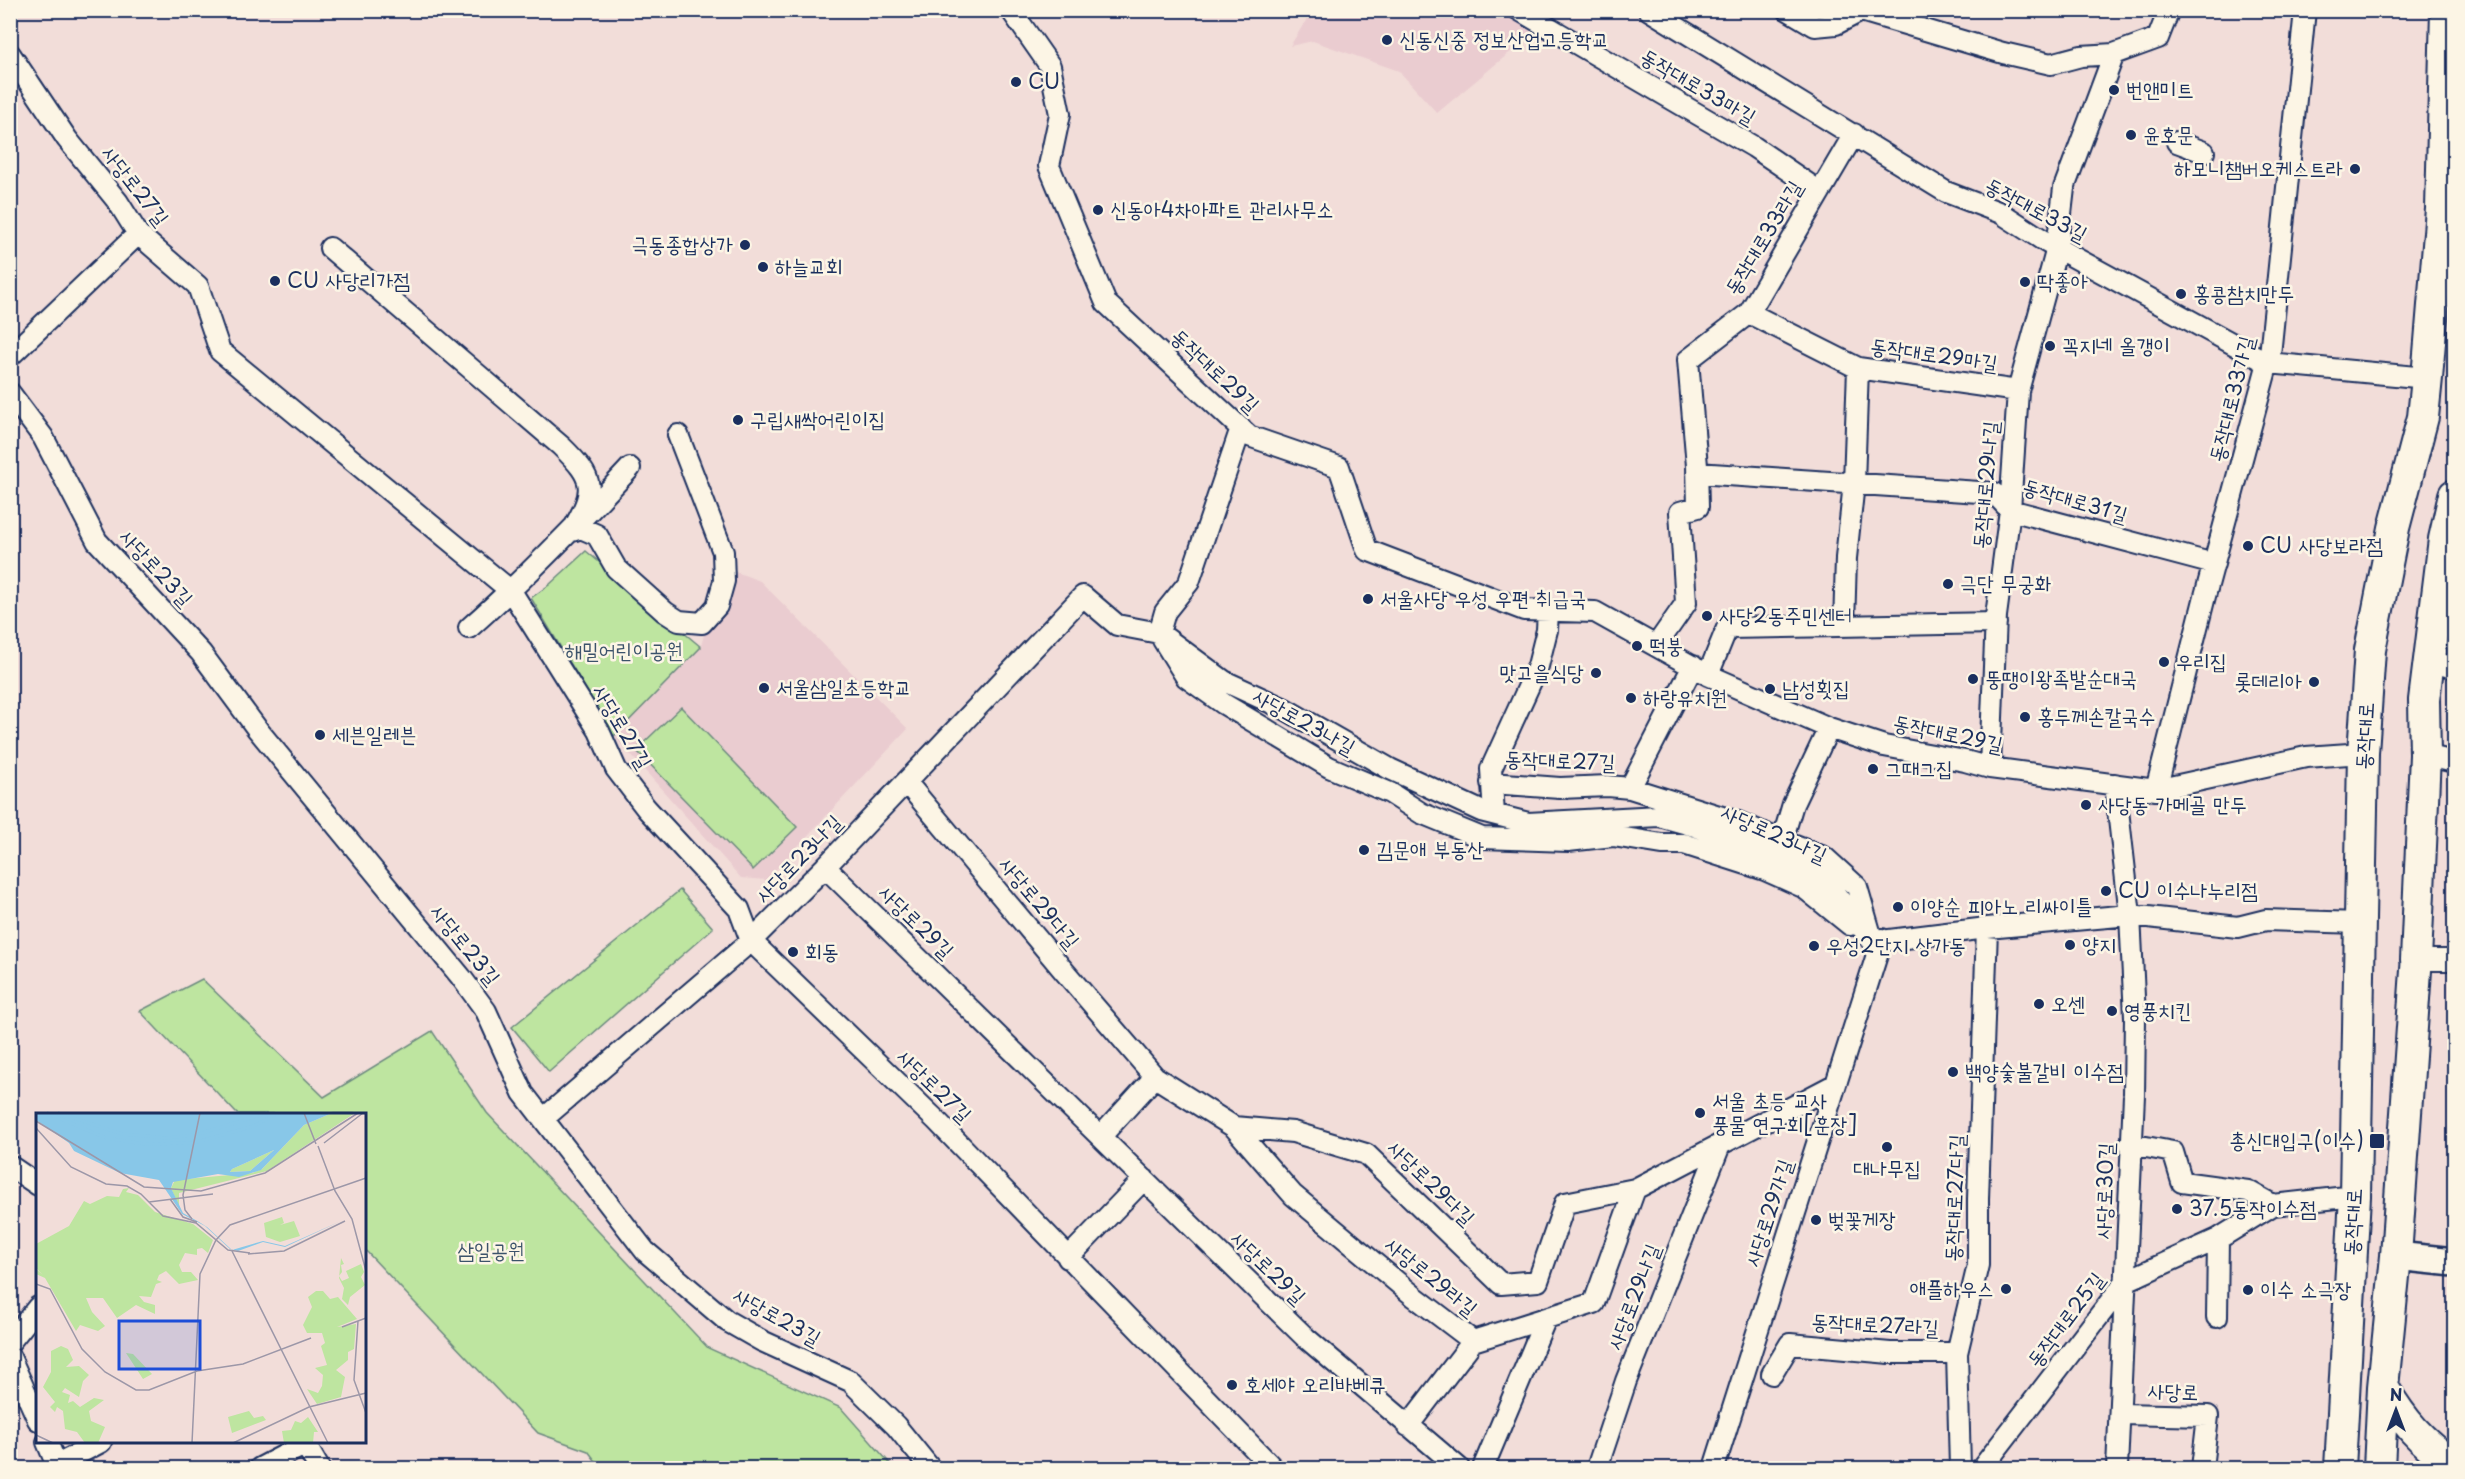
<svg xmlns="http://www.w3.org/2000/svg" width="2465" height="1479" font-family="'Playpen Sans','Poor Story',sans-serif">
	<rect width="100%" height="100%" fill="#f2ddd9"/>
	<filter id="ink" filterUnits="userSpaceOnUse"><feTurbulence type="fractalNoise" baseFrequency=".0167" numOctaves="2"/><feDisplacementMap in="SourceGraphic" scale="12" xChannelSelector="R" yChannelSelector="G"/><feConvolveMatrix kernelMatrix="1 2 1 2 8 2 1 2 1" color-interpolation-filters="sRGB"/></filter>
	<g filter="url(#ink)">
		<!-- built -->
		<path fill="#eaccd0" d="M1312,11H1506L1538,29L1437,113L1399,71L1313,41L1290,46Z
			M720,566L760,581L908,729L766,880L741,878L614,736L701,647Z"/>
		<!-- green -->
		<path fill="#bee5a0" stroke="#6c8a7f" stroke-width="1.5" d="M586,551L701,647L614,736L531,598L549,585Z
			M681,707L797,827L753,870L636,750Z
			M680,890L713,928L549,1072L512,1027Z
			M202,979L324,1097L432,1031L487,1113L708,1348L841,1408L894,1468H601L588,1451L538,1433L365,1250L364,1114H237L140,1011Z"/>
		<g fill="none" stroke-linecap="round" stroke-linejoin="round">
			<!-- street casing -->
			<g stroke="#1b2f5e" stroke-width="24">
				<path id="street" d="M1011,10L1050,66L1060,114L1049,166L1106,303L1249,436L1339,467L1367,550L1524,610L1595,612L1708,675L1829,728L1884,746L1965,761L1990,768L2156,790L2306,757L2363,753
					M1519,10L1754,147L1820,192
					M1649,10L1946,192L2001,213L2046,242L2268,363L2427,378
					M1788,10L1815,26L1836,24L1861,11L2003,53L2051,64L2081,56L2114,54L2158,38L2169,10
					M10,54L67,139L118,202L138,234L198,286L220,351L511,591L599,731L616,769L646,808L739,909L751,941L936,1120L1273,1468
					M2177,142L2204,152
					M330,248L561,446C596,480 596,489 572,531
					M1749,313L1858,368L2018,391
					M10,356L138,234
					M10,393L43,437L97,541L201,653L258,730L461,977L486,1011L523,1093L645,1251L727,1321L762,1341L850,1381L896,1426L930,1468
					M1697,473L1994,493L2010,510L2214,564
					M572,531L581,528L597,535L616,568L665,612L679,621L702,623L717,606L724,581L723,552L678,435
					M1844,626L1846,558L1854,483L1858,368
					M469,628C526,578 578,524 630,468
					M1159,633L1165,612L1189,582L1241,428
					M1163,640L1186,677L1224,704L1329,767L1390,793L1421,813L1482,838L1568,841L1613,836L1662,844H1684L1765,870L1803,887L1850,925
					M1656,646L1686,603L1680,512L1698,507L1697,466L1688,360L1749,313L1854,134
					M2429,661L2454,668
					M1708,675L1727,628L1996,623
					M1829,728L1793,804L1782,841L1824,857L1857,887L1873,942L1987,928L2130,915L2238,927L2266,920L2360,923
					M2425,755L2454,762
					M1990,768L1996,616L2010,510L2018,391L2057,248L2064,188L2114,54
					M906,782L1064,971L1155,1077L1234,1127L1293,1132L1366,1154L1501,1284L1538,1281L1565,1203L1635,1189L1836,1084
					M1491,783L1560,788L1608,786L1630,788L1693,666
					M2115,784L2130,915L2135,1017L2134,1095L2117,1468
					M1630,788L1738,822L1782,841
					M2156,790L2205,596L2270,355L2305,10
					M1494,814L1491,769L1538,666L1547,630L1548,611
					M825,867L1306,1338L1459,1468
					M2416,960H2454
					M543,1119L751,941L825,867L1083,596L1117,625L1159,633L1224,681L1285,709L1390,769L1481,811L1528,823L1659,816L1695,826L1779,857L1821,876L1873,942
					M1234,1127L1293,1195L1415,1297L1473,1341L1594,1303L1635,1189
					M1101,1136L1155,1077
					M2130,1144L2173,1152L2182,1182L2248,1191L2273,1205
					M10,1166L38,1185
					M1068,1258L1144,1179
					M2217,1317L2218,1239
					M10,1342L38,1307
					M10,1357L38,1420
					M1772,1374L1790,1344L1890,1353H1957
					M2121,1414L2208,1416L2202,1468
					M1408,1426L1473,1341
					M47,1442L58,1468
					M304,1442L319,1468
					M57,1465L101,1442
					M260,1468L306,1444
					M1483,1468L1546,1318
					M1597,1468L1626,1381L1720,1145
					M1714,1468L1882,939
					M1960,1468L1957,1353L1978,1265V1199L1987,928
					M1982,1468L2126,1281L2218,1239L2273,1205L2355,1196"/>
			</g>
			<!-- secondary casing -->
			<g stroke="#1b2f5e" stroke-width="32">
				<path id="secondary" d="M2396,1256L2454,1262"/>
			</g>
			<!-- primary casing -->
			<g stroke="#1b2f5e" stroke-width="34">
				<path id="primary" d="M2416,960L2425,755L2424,700L2444,539L2454,495
					M2383,1387C2405,1424 2420,1440 2454,1465
					M2340,1468L2355,1196L2363,753L2370,650L2394,528L2423,417L2427,378L2441,209L2446,10
					M2379,1468L2383,1387L2396,1256L2417,956"/>
			</g>
			<!-- street -->
			<use href="#street" stroke="#fcf5e5" stroke-width="20"/>
			<!-- secondary -->
			<use href="#secondary" stroke="#fcf5e5" stroke-width="27"/>
			<!-- primary -->
			<use href="#primary" stroke="#fcf5e5" stroke-width="30"/>
		</g>
	</g>
	<!-- markers -->
	<g fill="#1b2f5e" stroke="#fcf5e5" stroke-width="2">
		<circle cx="1387" cy="40" r="6"/>
		<circle cx="1016" cy="82" r="6"/>
		<circle cx="2114" cy="90" r="6"/>
		<circle cx="2131" cy="135" r="6"/>
		<circle cx="2355" cy="169" r="6"/>
		<circle cx="1098" cy="210" r="6"/>
		<circle cx="745" cy="245" r="6"/>
		<circle cx="763" cy="267" r="6"/>
		<circle cx="275" cy="281" r="6"/>
		<circle cx="2025" cy="282" r="6"/>
		<circle cx="2181" cy="294" r="6"/>
		<circle cx="2050" cy="346" r="6"/>
		<circle cx="738" cy="420" r="6"/>
		<circle cx="2248" cy="546" r="6"/>
		<circle cx="1948" cy="584" r="6"/>
		<circle cx="1368" cy="599" r="6"/>
		<circle cx="1707" cy="616" r="6"/>
		<circle cx="1637" cy="646" r="6"/>
		<circle cx="2164" cy="662" r="6"/>
		<circle cx="1596" cy="673" r="6"/>
		<circle cx="1973" cy="679" r="6"/>
		<circle cx="2314" cy="682" r="6"/>
		<circle cx="764" cy="688" r="6"/>
		<circle cx="1770" cy="689" r="6"/>
		<circle cx="1631" cy="698" r="6"/>
		<circle cx="2025" cy="717" r="6"/>
		<circle cx="320" cy="735" r="6"/>
		<circle cx="1873" cy="769" r="6"/>
		<circle cx="2086" cy="805" r="6"/>
		<circle cx="1364" cy="850" r="6"/>
		<circle cx="2106" cy="891" r="6"/>
		<circle cx="1898" cy="907" r="6"/>
		<circle cx="2070" cy="945" r="6"/>
		<circle cx="1814" cy="946" r="6"/>
		<circle cx="793" cy="952" r="6"/>
		<circle cx="2039" cy="1004" r="6"/>
		<circle cx="2112" cy="1011" r="6"/>
		<circle cx="1953" cy="1072" r="6"/>
		<circle cx="1700" cy="1113" r="6"/>
		<rect x="2369" y="1133" width="16" height="16" rx="3"/>
		<circle cx="1887" cy="1147" r="6"/>
		<circle cx="2177" cy="1209" r="6"/>
		<circle cx="1816" cy="1220" r="6"/>
		<circle cx="2006" cy="1289" r="6"/>
		<circle cx="2248" cy="1290" r="6"/>
		<circle cx="1232" cy="1385" r="6"/>
	</g>
	<g text-anchor="middle" stroke-width="5" stroke-linejoin="round" paint-order="stroke">
		<!-- poi labels -->
		<g font-size="21" fill="#1b2f5e" stroke="#fcf5e5" text-anchor="start">
			<text x="1399" y="47">신동신중 정보산업고등학교</text>
			<text x="1028" y="89">CU</text>
			<text x="2126" y="97">번앤미트</text>
			<text x="2143" y="142">윤호문</text>
			<text x="2343" y="176" text-anchor="end">하모니챔버오케스트라</text>
			<text x="1110" y="217">신동아4차아파트 관리사무소</text>
			<text x="733" y="252" text-anchor="end">극동종합상가</text>
			<text x="775" y="274">하늘교회</text>
			<text x="287" y="288">CU 사당리가점</text>
			<text x="2037" y="289">딱좋아</text>
			<text x="2193" y="301">홍콩참치만두</text>
			<text x="2062" y="353">꼭지네 올갱이</text>
			<text x="750" y="427">구립새싹어린이집</text>
			<text x="2260" y="553">CU 사당보라점</text>
			<text x="1960" y="591">극단 무궁화</text>
			<text x="1380" y="606">서울사당 우성 우편 취급국</text>
			<text x="1719" y="623">사당2동주민센터</text>
			<text x="1649" y="653">떡붕</text>
			<text x="2176" y="669">우리집</text>
			<text x="1584" y="680" text-anchor="end">맛고을식당</text>
			<text x="1985" y="686">뚱땡이왕족발순대국</text>
			<text x="2302" y="689" text-anchor="end">롯데리아</text>
			<text x="776" y="695">서울삼일초등학교</text>
			<text x="1782" y="696">남성횟집</text>
			<text x="1643" y="705">하랑유치원</text>
			<text x="2037" y="724">홍두께손칼국수</text>
			<text x="332" y="742">세븐일레븐</text>
			<text x="1885" y="776">그때그집</text>
			<text x="2098" y="812">사당동 가메골 만두</text>
			<text x="1376" y="857">김문애 부동산</text>
			<text x="2118" y="898">CU 이수나누리점</text>
			<text x="1910" y="914">이양순 피아노 리싸이틀</text>
			<text x="2082" y="952">양지</text>
			<text x="1826" y="953">우성2단지 상가동</text>
			<text x="805" y="959">회동</text>
			<text x="2051" y="1011">오센</text>
			<text x="2124" y="1018">영풍치킨</text>
			<text x="1965" y="1079">백양숯불갈비 이수점</text>
			<text x="1712" y="1108">서울 초등 교사<tspan x="1712" dy="24">풍물 연구회[훈장]</tspan></text>
			<text x="2364" y="1148" text-anchor="end">총신대입구(이수)</text>
			<text x="1887" y="1176" text-anchor="middle">대나무집</text>
			<text x="2189" y="1216">37.5동작이수점</text>
			<text x="1828" y="1227">벚꽃게장</text>
			<text x="1994" y="1296" text-anchor="end">애플하우스</text>
			<text x="2260" y="1297">이수 소극장</text>
			<text x="1244" y="1392">호세야 오리바베큐</text>
		</g>
		<!-- street labels -->
		<g font-size="21" fill="#1b2f5e" stroke="#fcf5e5">
			<text transform="translate(1698 87) rotate(30)" y="7">동작대로33마길</text>
			<text transform="translate(135 186) rotate(52)" y="7">사당로27길</text>
			<text transform="translate(2036 210) rotate(28)" y="7">동작대로33길</text>
			<text transform="translate(1764 238) rotate(-59)" y="7">동작대로33라길</text>
			<text transform="translate(1934 355) rotate(8)" y="7">동작대로29마길</text>
			<text transform="translate(1215 371) rotate(43)" y="7">동작대로29길</text>
			<text transform="translate(2232 399) rotate(-76)" y="7">동작대로33가길</text>
			<text transform="translate(1986 485) rotate(-85)" y="7">동작대로29나길</text>
			<text transform="translate(2075 501) rotate(16)" y="7">동작대로31길</text>
			<text transform="translate(156 568) rotate(47)" y="7">사당로23길</text>
			<text transform="translate(1304 722) rotate(29)" y="7">사당로23나길</text>
			<text transform="translate(622 727) rotate(59)" y="7">사당로27길</text>
			<text transform="translate(1948 734) rotate(12)" y="7">동작대로29길</text>
			<text transform="translate(2365 736) rotate(-87)" y="7">동작대로</text>
			<text transform="translate(1560 761) rotate(2)" y="7">동작대로27길</text>
			<text transform="translate(1774 834) rotate(24)" y="7">사당로23나길</text>
			<text transform="translate(799 859) rotate(-46)" y="7">사당로23나길</text>
			<text transform="translate(1039 903) rotate(50)" y="7">사당로29다길</text>
			<text transform="translate(916 922) rotate(44)" y="7">사당로29길</text>
			<text transform="translate(465 945) rotate(51)" y="7">사당로23길</text>
			<text transform="translate(934 1086) rotate(44)" y="7">사당로27길</text>
			<text transform="translate(1431 1183) rotate(44)" y="7">사당로29다길</text>
			<text transform="translate(2105 1191) rotate(-88)" y="7">사당로30길</text>
			<text transform="translate(1955 1198) rotate(-88)" y="7">동작대로27다길</text>
			<text transform="translate(1769 1213) rotate(-72)" y="7">사당로29가길</text>
			<text transform="translate(2353 1222) rotate(-87)" y="7">동작대로</text>
			<text transform="translate(1268 1268) rotate(44)" y="7">사당로29길</text>
			<text transform="translate(1431 1277) rotate(39)" y="7">사당로29라길</text>
			<text transform="translate(1634 1297) rotate(-69)" y="7">사당로29나길</text>
			<text transform="translate(777 1317) rotate(29)" y="7">사당로23길</text>
			<text transform="translate(2066 1320) rotate(-53)" y="7">동작대로25길</text>
			<text transform="translate(1875 1325) rotate(3)" y="7">동작대로27라길</text>
			<text transform="translate(2173 1392) rotate(2)" y="7">사당로</text>
		</g>
		<!-- park labels -->
		<g font-size="21" fill="#3c536b" stroke="#fcf5e5">
			<text x="624" y="658">해밀어린이공원</text>
			<text x="491" y="1258">삼일공원</text>
		</g>
	</g>
	<!-- overview -->
	<g transform="translate(36 1113)">
		<rect width="330" height="330" fill="#f2ddd9"/>
		<path d="M296,0H319L231,58L143,80V94L135,75L139,67L216,60L226,56L268,12ZM238,37L214,58L194,59L196,56ZM93,75L90,79L102,82L119,99L157,111L177,127L172,140L166,135L161,136V142L149,140L143,152L146,159H155L162,167L143,171L130,158L123,162L121,167L126,169L120,171L115,184L103,183L108,189L119,192V201L100,192L81,205L67,185H50L56,199L69,213L62,218L44,212L40,218L9,165L0,161V156L7,162L0,155V131L33,113L48,88L54,91L71,83L83,84L87,76ZM246,104L248,110L244,112L258,108L264,123L244,129L230,124L228,110ZM305,145L308,151L305,152L306,159L303,163L306,168L313,165L310,158L325,151L328,159L325,164L329,172L314,184L312,192L306,186L308,175L303,165ZM280,178H287L294,186L302,184L321,206L301,214L320,211L318,236L312,239V247L300,257L309,264L305,284L281,291L271,276L282,280L286,273L287,262L279,255L291,252L285,233L289,230L286,220H271L267,212L276,194L272,184ZM25,233L32,236L37,247L30,254L43,253L53,262L47,268L43,284L29,275L26,279L34,282L32,290L37,288L44,294L58,285L68,287L53,298L55,308L69,314L62,330H49L41,319L29,316L27,298L21,294L19,299L14,294L19,289L7,274L15,259V238ZM90,240L97,241L116,261L107,266ZM213,298L218,305L227,303L230,307L196,320L192,304ZM272,304L282,319H278L277,330H248L246,318L255,317L259,308L265,310Z" fill="#bee5a0"/>
		<path d="M296,0L268,12L225,57L203,64L182,61L137,69L135,75L147,100L163,109L171,114L196,137L227,128L249,133L305,108L249,134L227,129L202,138L194,136L169,113L146,101L123,67L84,60L38,38L33,30L0,7V1ZM238,37L214,58L194,59L196,56Z" fill="#88c7e8" fill-rule="evenodd"/>
		<path fill="none" stroke="#88c7e8" stroke-width="3" d="M11,0L70,25L108,31L156,30M22,0L86,21L131,25L158,22M163,21L231,0M161,29L218,13L242,0"/>
		<path fill="none" stroke="#9c97a8" stroke-width="1.5" d="M268,0L280,31M0,8L108,74L165,78L229,60L322,0M0,15L35,54L70,71L91,73L105,81L127,103L160,110L192,137L214,140M288,30L327,0M282,33L299,78L316,106L330,158M134,86L147,104L161,109M113,89L177,81M156,106L149,97L147,82L164,0M196,138L292,330M212,141L248,138L309,108M0,171L14,176L46,236L69,259L100,277H113L161,258L207,251L275,225M322,208L318,267L330,300M306,214L330,205M0,322L17,330M156,330L164,161L180,127L194,112L330,65M197,330L273,294L330,280"/>
		<path fill="#1d4ed8" fill-opacity="0.15" stroke="#1d4ed8" stroke-width="3" d="M83,208H164V256H83Z"/>
		<rect width="330" height="330" fill="none" stroke="#1b2f5e" stroke-width="3"/>
	</g>
	<!-- margin -->
	<rect width="2465" height="1479" fill="none" stroke="#fcf5e5" stroke-width="36"/>
	<rect x="18" y="18" width="2429" height="1443" fill="none" stroke="#1b2f5e" stroke-width="2" filter="url(#ink)"/>
	<!-- north arrow -->
	<g transform="translate(2396 1410)" stroke="#fcf5e5" stroke-width="4.5" paint-order="stroke">
	<path d="M0-4.5L10 22L0 15L-10 22Z" fill="#1b2f5e"/>
	<text y="-9" font-size="16" font-weight="bold" text-anchor="middle" fill="#1b2f5e">N</text>
	</g>
</svg>
